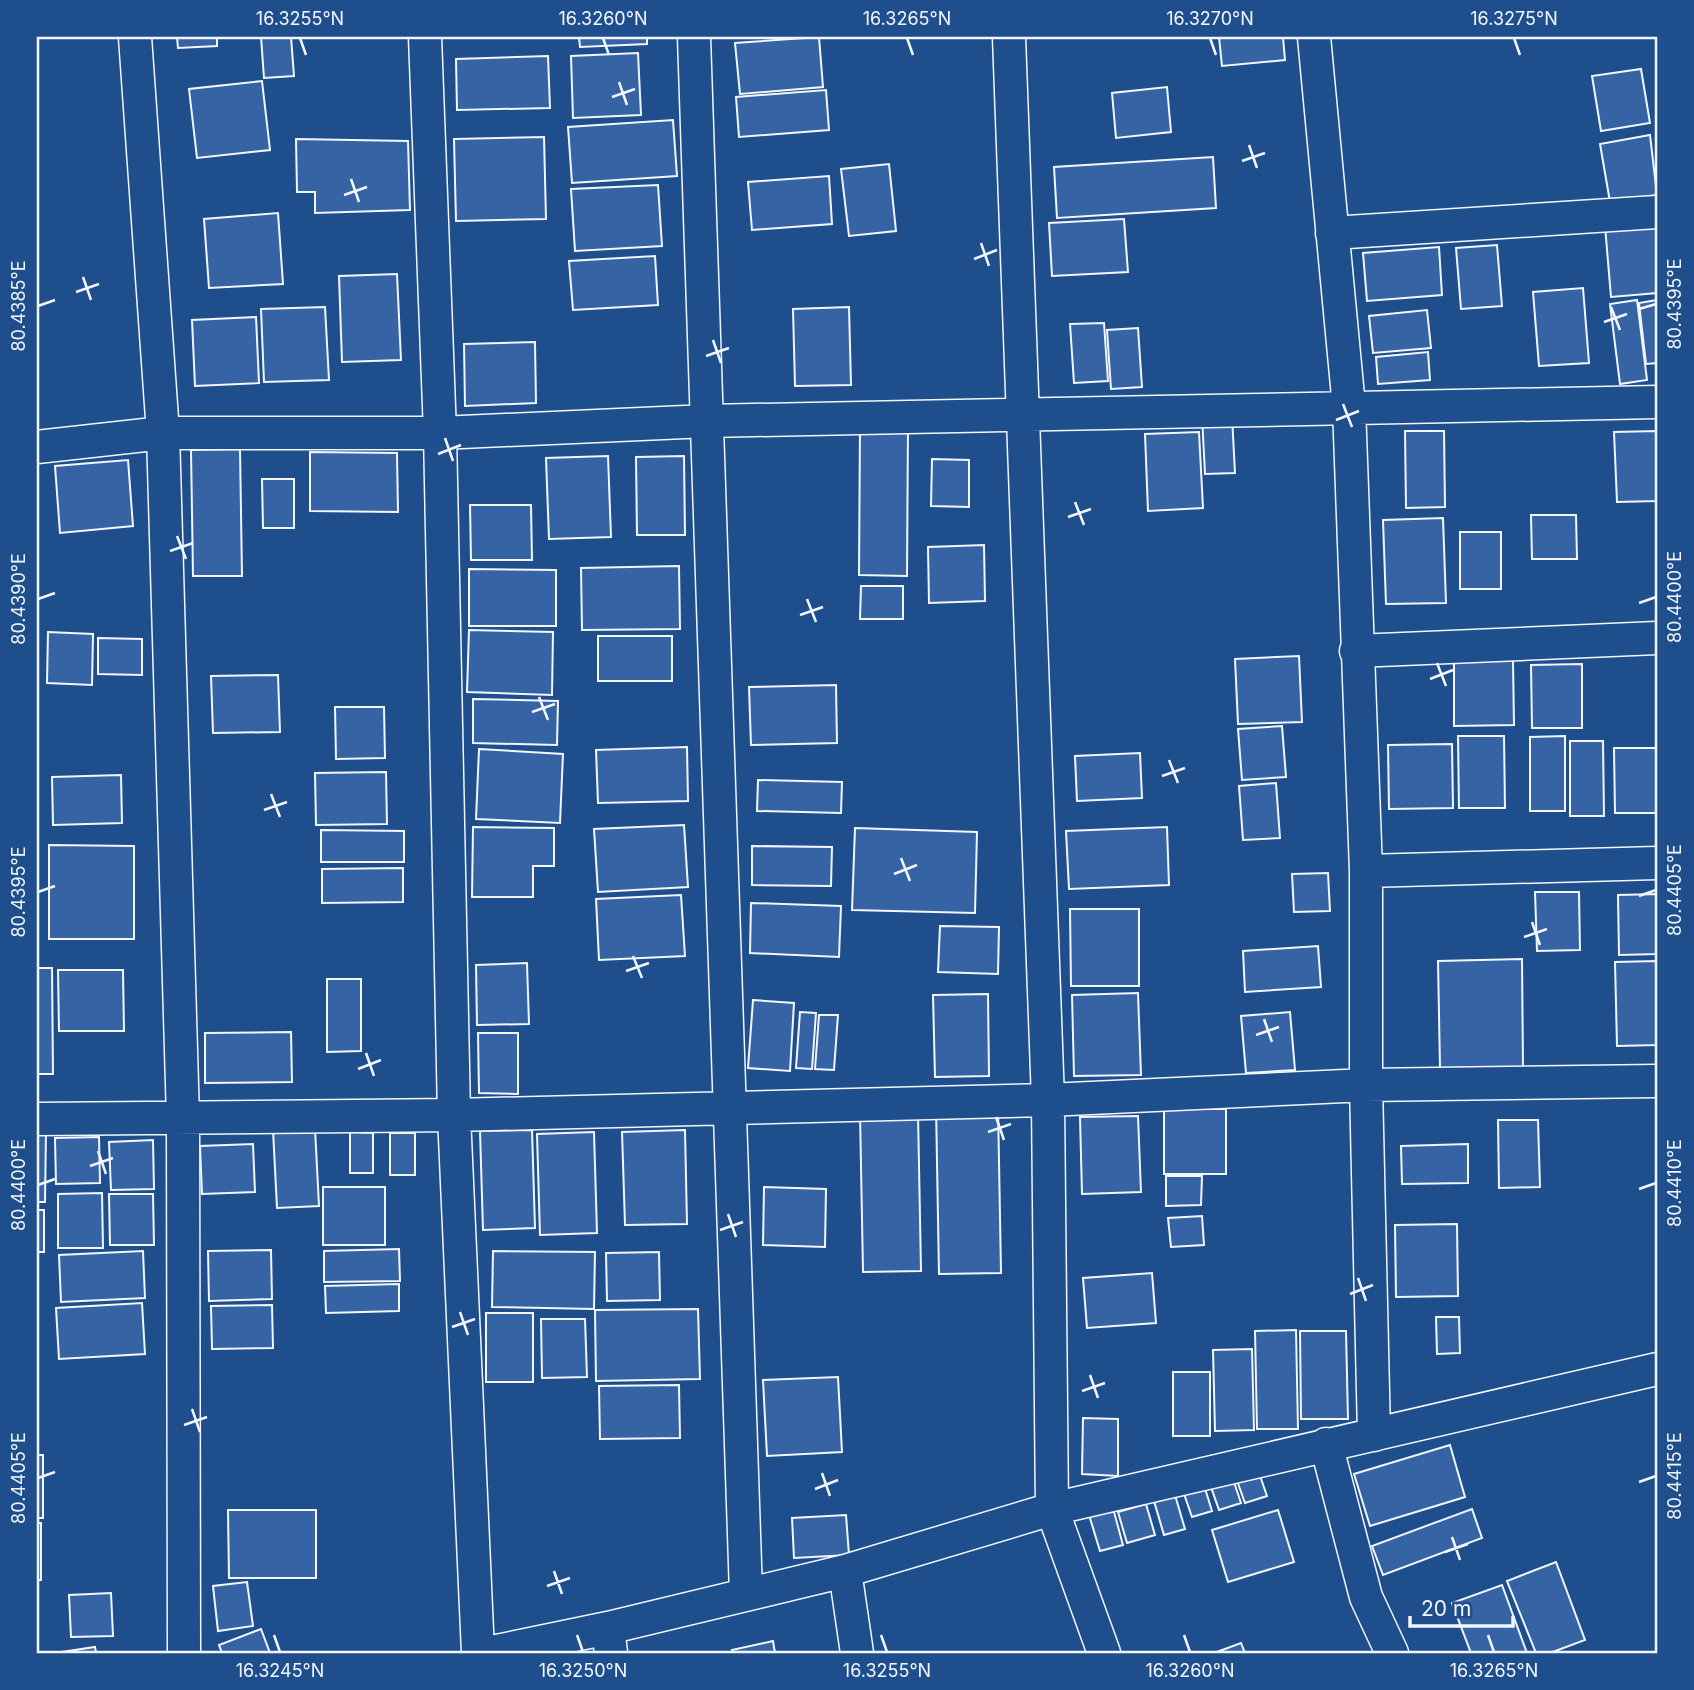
<svg xmlns="http://www.w3.org/2000/svg" width="1694" height="1690" font-family="Inter,sans-serif">
	<rect width="100%" height="100%" fill="#1f4e8c"/>
	<!-- building -->
	<path fill="#3563a3" stroke="#f2f6ff" stroke-width="2" d="M177,37H217V46L178,48Z
		M261,37H291L294,76L264,78Z
		M579,37H647V44L580,47Z
		M819,37L823,87L740,94L735,43Z
		M1219,37H1283L1285,60L1222,66Z
		M638,53L641,115L573,118L571,56Z
		M548,56L550,108L457,110L456,59Z
		M1641,69L1650,123L1601,131L1592,76Z
		M262,81L270,150L197,158L189,89Z
		M1167,87L1171,132L1116,138L1112,93Z
		M826,90L829,130L739,137L736,97Z
		M673,120L677,176L572,183L568,127Z
		M1650,135L1657,195L1610,202L1600,144Z
		M544,137L546,219L456,221L454,139Z
		M296,139L408,141L410,210L315,213V192H297Z
		M1213,157L1216,208L1057,218L1054,167Z
		M889,164L896,231L849,236L841,169Z
		M829,176L832,224L752,230L748,182Z
		M658,185L662,246L575,251L571,189Z
		M278,213L283,284L209,288L204,219Z
		M1124,219L1128,272L1052,276L1049,223Z
		M1657,221V293L1611,297L1605,226Z
		M1497,245L1502,306L1461,309L1456,248Z
		M1439,247L1442,295L1367,301L1363,253Z
		M655,256L658,305L573,310L569,261Z
		M397,274L401,360L342,362L339,276Z
		M1583,288L1589,363L1539,366L1533,292Z
		M1637,300L1647,380L1620,384L1610,304Z
		M1657,300V363L1646,364L1639,303Z
		M325,307L329,380L264,382L261,309Z
		M849,307L851,385L795,386L793,309Z
		M1427,310L1431,348L1373,353L1369,316Z
		M256,317L259,383L195,386L192,320Z
		M1104,323L1108,381L1074,383L1070,324Z
		M1138,328L1142,387L1111,389L1107,330Z
		M535,342L536,403L465,406L464,344Z
		M1428,352L1430,380L1378,384L1376,357Z
		M1232,416L1235,473L1205,474L1202,417Z
		M860,426H908L907,576L859,575Z
		M1405,431H1444L1445,507L1406,508Z
		M1657,431V501L1617,502L1614,432Z
		M1199,432L1203,508L1148,511L1145,434Z
		M240,449L242,576H193L191,450Z
		M310,452L397,453L398,512L310,511Z
		M608,456L611,537L549,539L546,458Z
		M684,456L685,535H637L636,457Z
		M932,459L969,460V507L931,506Z
		M128,460L133,526L60,533L55,466Z
		M262,479H294V528H263Z
		M470,505H531L532,560H471Z
		M1531,515H1576L1577,559H1532Z
		M1443,518L1446,603L1386,604L1383,520Z
		M1460,532H1501V589H1460Z
		M984,545L985,601L929,603L928,547Z
		M679,566L680,629L582,630L581,568Z
		M469,569L556,570V626H469Z
		M861,586H903V619H860Z
		M469,630L553,632L552,695L467,692Z
		M48,632L93,634L92,685L47,683Z
		M598,636H672V681H598Z
		M98,638L142,639V675L98,674Z
		M1299,656L1302,722L1238,724L1235,659Z
		M1513,660L1514,725L1454,726V661Z
		M1582,664V728H1532L1531,665Z
		M278,675L280,732L213,733L211,676Z
		M836,685L837,743L751,745L749,687Z
		M473,699L558,701L557,745L473,743Z
		M335,707H384L385,758L336,759Z
		M1282,726L1286,777L1242,780L1238,729Z
		M1458,736H1504L1505,808H1459Z
		M1565,736V811H1530V737Z
		M1570,741H1603L1604,816H1570Z
		M1452,744L1453,808L1389,809L1388,745Z
		M687,747L688,801L598,803L596,750Z
		M1614,748H1657V813H1615Z
		M479,749L563,754L560,823L476,819Z
		M1140,753L1142,798L1077,801L1075,756Z
		M386,772L387,824L316,825L315,773Z
		M121,775L122,823L53,825L52,777Z
		M758,780L842,782L841,813L757,811Z
		M1276,783L1280,838L1243,840L1239,786Z
		M684,825L688,887L598,892L594,829Z
		M473,827L554,828V866H533V897H472Z
		M1167,827L1169,885L1069,889L1066,831Z
		M855,828L977,832L975,913L852,910Z
		M321,830L404,831V862H321Z
		M49,845L134,846V939H49Z
		M752,846L832,847L831,886L752,885Z
		M403,868V902L322,903V869Z
		M1328,873L1330,911L1294,912L1292,874Z
		M1535,892H1579L1580,950L1537,951Z
		M1657,894V954L1619,955L1618,895Z
		M681,895L685,956L599,960L596,899Z
		M751,903L841,906L839,957L750,953Z
		M1070,909H1139V986H1071Z
		M940,926L999,927L998,974L938,972Z
		M1318,946L1321,987L1245,992L1243,951Z
		M1522,959L1523,1067L1440,1068L1438,961Z
		M1657,961V1045L1617,1046L1615,962Z
		M527,963L529,1024L477,1025L476,965Z
		M37,968H52L53,1074H37Z
		M58,970H123L124,1031H59Z
		M327,979H361V1051L327,1052Z
		M1138,993L1141,1075L1074,1076L1072,995Z
		M988,994L989,1076L935,1077L933,995Z
		M753,1000L794,1003L790,1071L748,1068Z
		M800,1012L816,1013L812,1069L796,1068Z
		M1290,1012L1295,1070L1246,1073L1241,1016Z
		M819,1015H838L834,1070L815,1069Z
		M291,1032L292,1082L205,1083V1033Z
		M478,1033H518V1094L479,1093Z
		M998,1105L1001,1273L939,1274L936,1106Z
		M1164,1109H1226V1174H1164Z
		M918,1112L921,1271L863,1272L860,1113Z
		M1138,1116L1141,1192L1082,1194L1080,1117Z
		M1498,1120H1538L1540,1187L1499,1188Z
		M315,1128L319,1206L277,1208L273,1130Z
		M532,1130L535,1228L483,1230L480,1131Z
		M685,1130L687,1224L625,1225L622,1132Z
		M37,1131H46L45,1202H37Z
		M350,1132L373,1133V1173H350Z
		M594,1132L597,1233L540,1235L537,1134Z
		M390,1133H415V1175H390Z
		M99,1137L100,1183L56,1184L55,1138Z
		M153,1140L154,1189L111,1190L109,1142Z
		M253,1144L255,1192L202,1194L200,1146Z
		M1468,1144V1183L1402,1184L1401,1146Z
		M1166,1176H1202L1201,1205L1166,1206Z
		M323,1187H385V1245H323Z
		M764,1187L826,1189L825,1247L763,1245Z
		M102,1193L103,1248H58V1194Z
		M109,1194H153L154,1245H110Z
		M37,1210H44V1252H37Z
		M1202,1216L1204,1245L1171,1247L1168,1218Z
		M1457,1224L1458,1296L1396,1297L1395,1225Z
		M399,1249L400,1281L324,1282V1251Z
		M271,1250L272,1299L209,1301L208,1251Z
		M143,1251L145,1298L61,1302L59,1255Z
		M493,1251L595,1252L594,1309L492,1307Z
		M659,1252L660,1300L607,1301L606,1253Z
		M1152,1273L1156,1323L1087,1328L1083,1278Z
		M399,1284V1311L326,1313L325,1286Z
		M142,1303L145,1354L59,1359L56,1308Z
		M272,1305L273,1348L212,1349L211,1306Z
		M698,1309L700,1379L596,1381L595,1310Z
		M486,1313H533V1382H486Z
		M1436,1317H1459L1460,1353L1437,1354Z
		M541,1319H585L587,1377L542,1378Z
		M1296,1330L1298,1429H1257L1255,1331Z
		M1300,1331H1346L1348,1419H1301Z
		M1252,1349L1254,1430L1215,1431L1213,1350Z
		M1173,1372H1210V1436H1173Z
		M838,1377L842,1452L767,1456L763,1380Z
		M679,1385L680,1438L600,1439L599,1386Z
		M1083,1418L1118,1419V1476L1082,1474Z
		M1450,1445L1465,1497L1370,1526L1354,1474Z
		M37,1455H43V1518H37Z
		M1257,1467L1267,1496L1245,1503L1235,1475Z
		M1232,1476L1241,1503L1219,1510L1210,1484Z
		M1203,1482L1212,1511L1192,1517L1182,1488Z
		M1175,1495L1185,1529L1164,1535L1154,1501Z
		M1146,1504L1155,1535L1127,1543L1118,1512Z
		M1113,1508L1123,1545L1100,1551L1089,1515Z
		M1472,1509L1482,1538L1383,1575L1372,1546Z
		M228,1510H316V1578H229Z
		M1278,1510L1294,1562L1228,1582L1212,1530Z
		M846,1515L849,1555L794,1558L792,1518Z
		M37,1523H41V1580H37Z
		M1556,1562L1585,1640L1550,1653H1536L1507,1581Z
		M247,1582L253,1626L218,1631L213,1586Z
		M1502,1585L1527,1653H1471L1452,1603Z
		M111,1593L113,1636L71,1637L69,1595Z
		M261,1629L270,1653H222L219,1645Z
		M773,1641L775,1653H733L732,1650Z
		M1241,1643L1245,1653H1214Z
		M95,1647L96,1653H55Z"/>
	<g fill="none" stroke-linecap="round" stroke-linejoin="round">
		<!-- minor casing -->
		<g stroke="#f2f6ff" stroke-width="35">
			<path id="minor" d="M135,37L163,433L183,1119L184,1653
				M425,37L440,433L454,1115L478,1653
				M694,37L746,1594
				M1009,37L1048,1100L1052,1509L1104,1653
				M1314,37L1349,407L1366,871V1085L1374,1435
				M1332,233L1657,212
				M37,447L163,433H440L707,421L1657,402
				M1356,651L1657,638
				M1366,871L1657,863
				M37,1119L454,1115L1048,1100L1366,1085L1657,1081
				M1326,1444L1366,1597L1392,1653
				M845,1571L857,1653
				M608,1628L845,1571L1052,1509L1657,1369
				M487,1653L608,1628L611,1653"/>
		</g>
		<!-- minor -->
		<use href="#minor" stroke="#1f4e8c" stroke-width="32"/>
	</g>
	<!-- ticks -->
	<path fill="none" stroke="#f2f6ff" stroke-width="2.5" d="M300,38L306,55M603,38L609,55M907,38L913,55M1210,38L1216,55M1514,38L1520,55M619,82L627,105M612,97L635,89M1249,145L1257,168M1242,161L1265,153M351,179L359,202M344,195L367,187M981,243L989,266M974,259L997,250M83,277L91,300M76,292L99,284M38,306L55,300M1611,307L1620,330M1639,309L1656,304M1604,322L1627,314M713,340L721,363M706,356L729,348M1343,404L1352,427M1336,420L1359,411M445,438L453,461M438,454L461,445M1075,502L1084,525M1068,517L1091,509M177,536L186,559M170,551L193,543M38,599L55,593M807,599L816,622M1639,603L1656,597M800,615L823,607M1437,663L1446,686M1430,679L1453,670M539,697L548,720M532,712L555,704M1169,760L1178,783M1162,776L1185,768M271,794L280,817M264,810L287,802M901,858L910,881M894,874L917,865M38,892L55,886M1639,896L1656,890M1532,922L1540,945M1524,937L1547,929M633,956L642,978M626,971L649,963M1264,1019L1272,1042M1256,1035L1279,1027M366,1053L374,1076M358,1069L381,1060M996,1117L1004,1140M988,1132L1011,1124M98,1151L106,1174M90,1166L113,1158M38,1185L55,1179M1639,1189L1656,1183M728,1214L736,1237M720,1230L743,1222M1358,1278L1366,1301M1350,1294L1373,1285M460,1312L468,1335M452,1327L475,1319M1090,1375L1098,1398M1082,1391L1105,1383M192,1409L200,1432M184,1425L207,1417M822,1473L830,1496M38,1478L55,1472M1639,1482L1656,1476M815,1489L838,1480M1452,1537L1460,1560M1445,1552L1468,1544M554,1571L562,1594M547,1586L570,1578M274,1635L280,1652M577,1635L583,1652M881,1635L887,1652M1184,1635L1190,1652M1488,1635L1494,1652"/>
	<!-- border -->
	<rect width="1694" height="1690" fill="none" stroke="#1f4e8c" stroke-width="77"/>
	<!-- scale -->
	<path d="M1410 1616v10h103v-10" fill="none" stroke="#f2f6ff" stroke-width="3.5"/>
	<text x="1421" y="1616" font-size="21" fill="#f2f6ff" stroke="#1f4e8c" stroke-width="5" paint-order="stroke">20 m</text>
	<rect x="38" y="38" width="1618" height="1614" fill="none" stroke="#f2f6ff" stroke-width="2.5"/>
	<g font-size="18" text-anchor="middle" fill="#f2f6ff">
		<text x="300" y="25">16.3255°N</text>
		<text x="603" y="25">16.3260°N</text>
		<text x="907" y="25">16.3265°N</text>
		<text x="1210" y="25">16.3270°N</text>
		<text x="1514" y="25">16.3275°N</text>
		<text transform="translate(1675 304) rotate(-90)" y="6">80.4395°E</text>
		<text transform="translate(19 306) rotate(-90)" y="6">80.4385°E</text>
		<text transform="translate(1675 597) rotate(-90)" y="6">80.4400°E</text>
		<text transform="translate(19 599) rotate(-90)" y="6">80.4390°E</text>
		<text transform="translate(1675 890) rotate(-90)" y="6">80.4405°E</text>
		<text transform="translate(19 892) rotate(-90)" y="6">80.4395°E</text>
		<text transform="translate(1675 1183) rotate(-90)" y="6">80.4410°E</text>
		<text transform="translate(19 1185) rotate(-90)" y="6">80.4400°E</text>
		<text transform="translate(1675 1476) rotate(-90)" y="6">80.4415°E</text>
		<text transform="translate(19 1478) rotate(-90)" y="6">80.4405°E</text>
		<text x="280" y="1677">16.3245°N</text>
		<text x="583" y="1677">16.3250°N</text>
		<text x="887" y="1677">16.3255°N</text>
		<text x="1190" y="1677">16.3260°N</text>
		<text x="1494" y="1677">16.3265°N</text>
	</g>
</svg>
